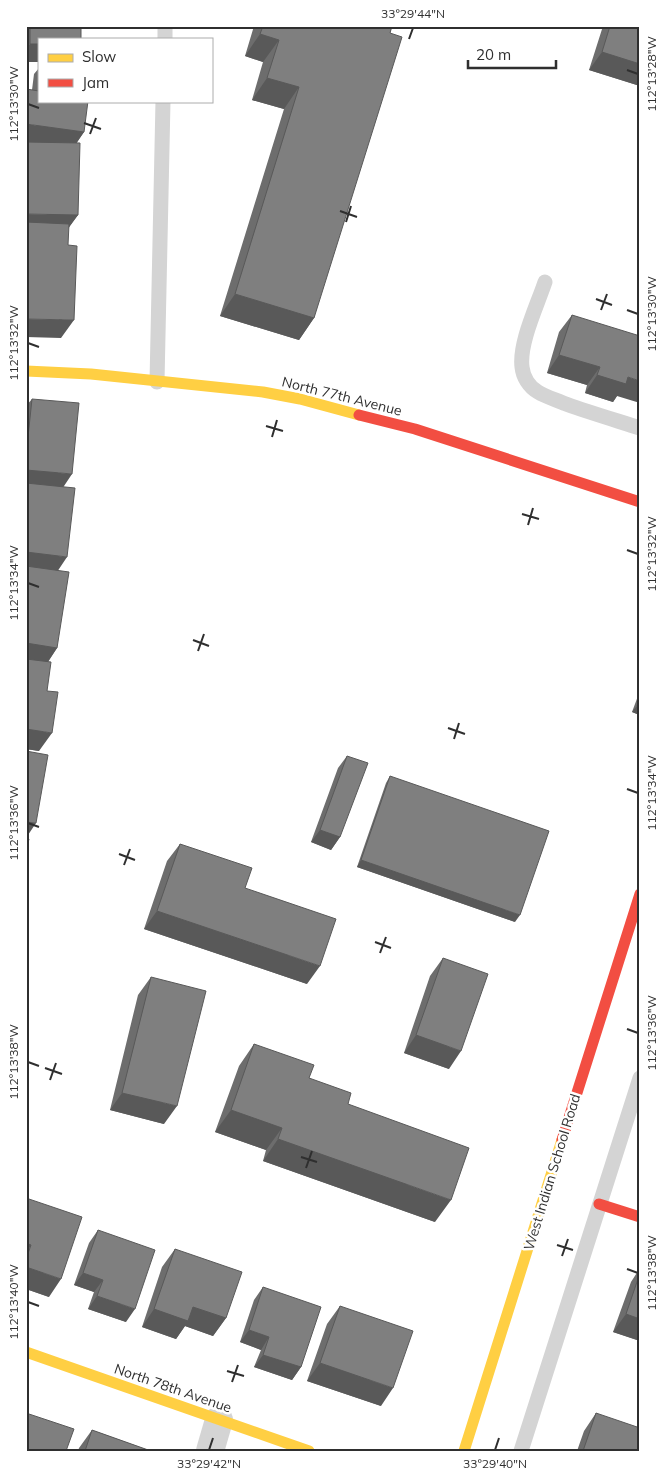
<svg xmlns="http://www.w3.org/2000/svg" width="666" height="1477" font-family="Mulish,sans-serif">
	<rect width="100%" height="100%" fill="#fff"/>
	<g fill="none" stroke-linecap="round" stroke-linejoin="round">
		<!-- lane -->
		<path stroke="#d4d4d4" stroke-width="15" d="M165,39V26
			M545,282C537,306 519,343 522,367C523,377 529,387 538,392C546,397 557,400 566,404C591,413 615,420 640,428
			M157,382L163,101
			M521,1451L640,1078"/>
		<!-- street -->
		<path stroke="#d4d4d4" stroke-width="28" d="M210,1451L219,1420"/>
		<!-- slow -->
		<path stroke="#ffcf43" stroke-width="11" d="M26,371L91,374L263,392L300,399L359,415
			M26,1352L309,1451
			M464,1451L562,1140"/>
		<!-- jam -->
		<path stroke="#f24e42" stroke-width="11" d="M359,415L415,429L640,502
			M562,1140L640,894
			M599,1204L640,1217"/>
	</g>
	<!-- wall -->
	<path fill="#6d6d6d" d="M26,26H81L39,39V62H26Z
		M254,26H392L314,318L299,340L220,316L284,109L252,100L263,62L245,56Z
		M603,26H640V86L589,70Z
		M39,68V101L84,132L76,143L78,215L68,228L61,338L32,90L34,74Z
		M572,315L617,396L613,402L585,393L587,385L547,373L559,332Z
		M32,399L63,487L57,571V648L48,662L47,691L39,751L26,749V406Z
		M640,694V710L637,714L632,712L638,696Z
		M347,756L340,837L331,850L311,842L338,768Z
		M390,776L515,922L357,867L386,783Z
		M180,844L245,888L307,984L144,929L167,861Z
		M443,958L449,1069L404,1053L430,976Z
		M151,977L164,1124L110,1110L138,995Z
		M254,1044L309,1078L348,1104L435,1222L263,1161L266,1150L215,1132L239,1066Z
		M26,1198L49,1297L26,1289Z
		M98,1230L126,1322L88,1309L94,1292L74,1285L89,1243Z
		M175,1249L226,1318L213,1336L185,1326L176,1339L142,1327L162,1267Z
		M640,1268V1341L613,1332L631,1282Z
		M263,1287L301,1367L292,1380L254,1367L261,1350L240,1342L254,1300Z
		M340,1306L381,1406L307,1381L327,1324Z
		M596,1413L640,1451H577L584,1431Z
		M92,1430L151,1451H78L79,1448Z"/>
	<!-- shaded-wall -->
	<path fill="#595959" d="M260,34L279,40L263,62L245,56Z
		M30,44H39V62H26V49Z
		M602,52L640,64V86L589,70Z
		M267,78L299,87L284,109L252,100Z
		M26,124L84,132L72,150L26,144Z
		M26,214L78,215L65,233L26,232Z
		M235,294L314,318L299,340L220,316Z
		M26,319L74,320L61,338L26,337Z
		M559,355L600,367L587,385L547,373Z
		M597,375L628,377L640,381V403L617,396L613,402L585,393Z
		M26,470L72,474L60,492L26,489Z
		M26,552L67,557L55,575L26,571Z
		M26,643L57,648L45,666L26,663Z
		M637,706L640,707V710L637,714L632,712Z
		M26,729L52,733L39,751L26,749Z
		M26,822L36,823L26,838Z
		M320,830L340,837L331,850L311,842Z
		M361,860L520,915L515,922L357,867Z
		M157,911L320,966L307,984L144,929Z
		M416,1035L461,1051L449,1069L404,1053Z
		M122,1093L177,1106L164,1124L110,1110Z
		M231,1110L282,1128L266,1150L215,1132Z
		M278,1139L451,1200L435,1222L263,1161Z
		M26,1243L31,1245L26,1252Z
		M26,1267L61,1279L49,1297L26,1289Z
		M83,1273L103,1280L94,1292L74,1285Z
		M97,1296L135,1309L126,1322L88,1309Z
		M193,1307L226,1318L213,1336L185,1326L176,1339L142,1327L154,1309Z
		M626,1314L640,1319V1341L613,1332Z
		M249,1330L269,1337L261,1350L240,1342Z
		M263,1355L301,1367L292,1380L254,1367Z
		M320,1363L393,1388L381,1406L307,1381Z"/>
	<!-- building -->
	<path fill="#7f7f7f" stroke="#595959" d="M30,26H81V39H39V44H30Z
		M263,26H392L390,33L402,37L314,318L235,294L299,87L267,78L279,40L260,34Z
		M610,26H640V64L602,52Z
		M26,89L39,91V101H88L84,132L26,124Z
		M26,142L80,143L78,215L26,214Z
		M26,222L69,224L68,245L77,246L74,320L26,319Z
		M572,315L640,336V381L628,377L626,384L597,375L600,367L559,355Z
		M32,399L79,403L72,474L26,470V437H28Z
		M26,483L75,488L67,557L26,552Z
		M26,566L69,572L57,648L26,643Z
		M26,659L51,662L47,691L58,692L52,733L26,729Z
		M640,698V707L637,706Z
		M26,751L48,755L36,823L26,822Z
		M347,756L368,763L340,837L320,830Z
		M390,776L549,831L520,915L361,860Z
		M26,839H29L26,850Z
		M180,844L252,868L245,888L336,919L320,966L157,911Z
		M443,958L488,974L461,1051L416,1035Z
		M151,977L206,991L177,1106L122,1093Z
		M254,1044L314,1065L309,1078L351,1093L348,1104L469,1148L451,1200L278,1139L282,1128L231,1110Z
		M26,1198L82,1217L61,1279L26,1267V1259L31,1245L26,1243Z
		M98,1230L155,1250L135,1309L97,1296L103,1280L83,1273Z
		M175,1249L242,1272L226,1318L193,1307L188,1321L154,1309Z
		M640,1273V1319L626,1314Z
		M263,1287L321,1307L301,1367L263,1355L269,1337L249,1330Z
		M340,1306L413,1331L393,1388L320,1363Z
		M26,1413L74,1429L66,1451H26Z
		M596,1413L640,1428V1451H583Z
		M92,1430L151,1451H85Z"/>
	<!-- ticks -->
	<path fill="none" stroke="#2f2f2f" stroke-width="2" d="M409,39L413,28M627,70L638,74M28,104L39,108M84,123L101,129M90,134L96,118M340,211L357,217M346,222L351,206M596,299L612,305M601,310L607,294M627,310L638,314M28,343L39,347M266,426L283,431M272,437L277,420M522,514L539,519M528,525L533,508M627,550L638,554M28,583L39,587M193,640L209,646M198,651L204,634M448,728L465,734M454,739L459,723M627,789L638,793M28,823L39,827M119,854L135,860M124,865L130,849M375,942L391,948M380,953L386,937M627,1029L638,1033M28,1062L39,1066M45,1068L62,1074M50,1080L56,1063M301,1157L317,1162M306,1168L312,1151M557,1245L573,1250M562,1256L568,1239M627,1269L638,1273M28,1302L39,1306M227,1371L244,1376M232,1382L238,1365M209,1450L213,1438M495,1450L499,1438"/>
	<g text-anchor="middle" stroke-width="5" stroke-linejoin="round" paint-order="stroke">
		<!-- street labels -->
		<g font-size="14" fill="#2f2f2f" stroke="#fff">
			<text transform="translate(342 396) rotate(14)" y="5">North 77th Avenue</text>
			<text transform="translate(552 1172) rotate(-73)" y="5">West Indian School Road</text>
			<text transform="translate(173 1388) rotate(19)" y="5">North 78th Avenue</text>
		</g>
	</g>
	<!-- border -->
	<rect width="666" height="1477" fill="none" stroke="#ffffff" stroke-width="55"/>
	<!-- legend -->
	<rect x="38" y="38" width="175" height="65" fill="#ffffff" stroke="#acacac"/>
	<rect x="48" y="54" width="25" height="8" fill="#ffcf43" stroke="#acacac"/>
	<text x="82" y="62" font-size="15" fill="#2f2f2f">Slow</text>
	<rect x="48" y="79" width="25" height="8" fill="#f24e42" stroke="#acacac"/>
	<text x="82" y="88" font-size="15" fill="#2f2f2f">Jam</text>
	<!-- scale -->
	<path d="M468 60v8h88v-8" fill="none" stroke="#2f2f2f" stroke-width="2.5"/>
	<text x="476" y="60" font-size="15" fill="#2f2f2f" stroke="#ffffff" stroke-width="4" paint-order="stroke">20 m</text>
	<rect x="28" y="28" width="610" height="1422" fill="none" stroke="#2f2f2f" stroke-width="2"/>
	<g font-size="12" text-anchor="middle" fill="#2f2f2f">
		<text x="413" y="18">33°29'44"N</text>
		<text transform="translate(652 74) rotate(-90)" y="4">112°13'28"W</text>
		<text transform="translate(14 104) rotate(-90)" y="4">112°13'30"W</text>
		<text transform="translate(652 314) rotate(-90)" y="4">112°13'30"W</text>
		<text transform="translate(14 343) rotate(-90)" y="4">112°13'32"W</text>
		<text transform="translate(652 554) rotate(-90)" y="4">112°13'32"W</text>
		<text transform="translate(14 583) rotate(-90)" y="4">112°13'34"W</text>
		<text transform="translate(652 793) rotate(-90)" y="4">112°13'34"W</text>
		<text transform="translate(14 823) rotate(-90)" y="4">112°13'36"W</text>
		<text transform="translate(652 1033) rotate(-90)" y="4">112°13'36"W</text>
		<text transform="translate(14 1062) rotate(-90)" y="4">112°13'38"W</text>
		<text transform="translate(652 1273) rotate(-90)" y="4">112°13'38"W</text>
		<text transform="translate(14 1302) rotate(-90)" y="4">112°13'40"W</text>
		<text x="209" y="1468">33°29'42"N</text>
		<text x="495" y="1468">33°29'40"N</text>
	</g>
</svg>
